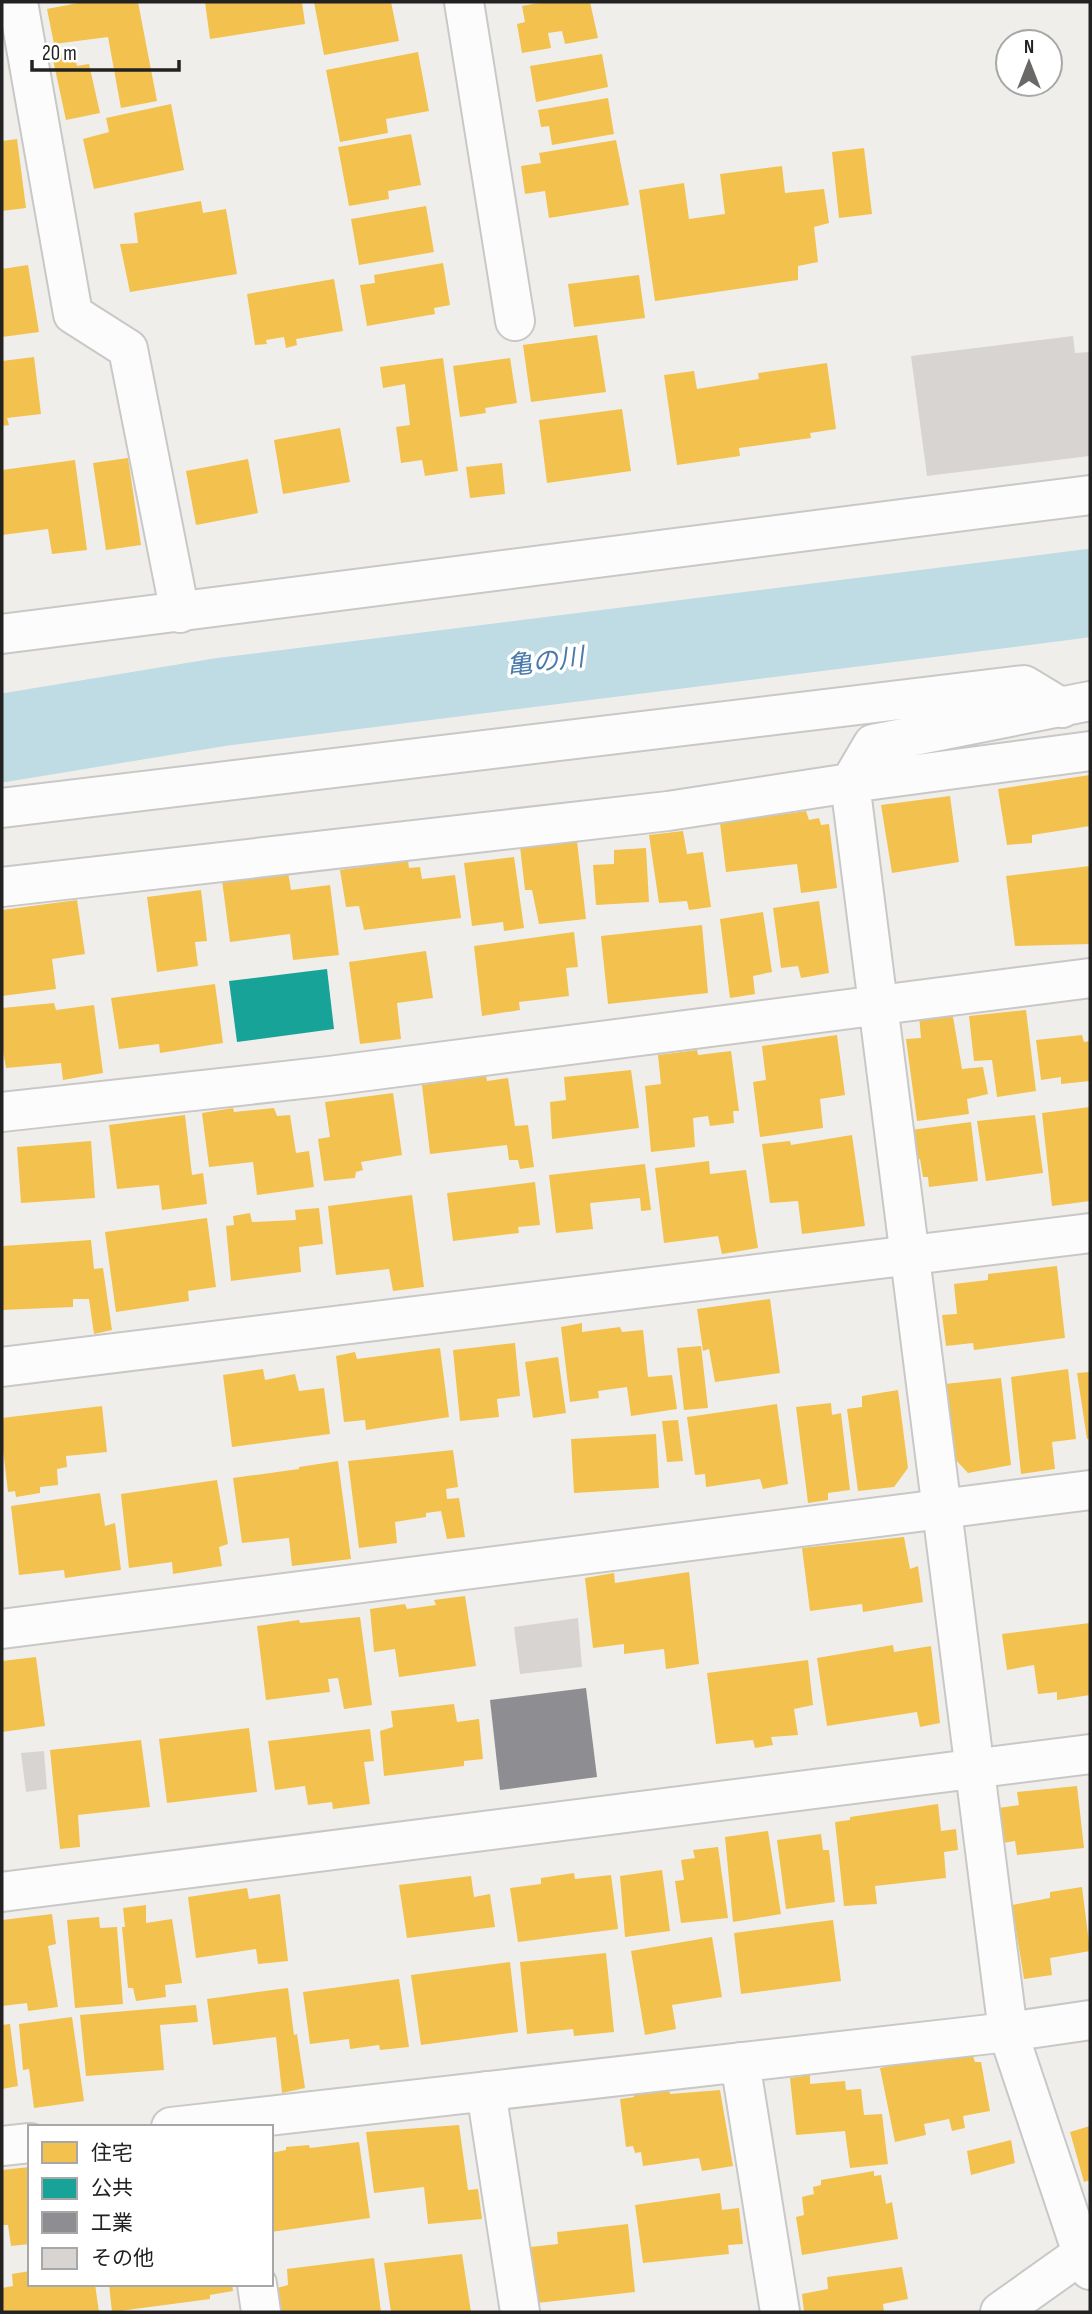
<svg xmlns="http://www.w3.org/2000/svg" width="1092" height="2314" font-family="'Sofia Sans Condensed','Noto Sans JP',sans-serif">
	<rect width="100%" height="100%" fill="#f0eeeb"/>
	<!-- homes -->
	<path fill="#f2c14e" d="M83,2H138L157,101L121,108L108,37L54,44L47,9Z
		M205,2H302L305,24L210,39Z
		M314,2H391L399,41L324,55Z
		M544,2H590L598,38L565,44L562,31L548,33L551,48L522,53L517,24L525,22L522,6Z
		M73,51L77,66L89,64L100,113L66,120L52,55Z
		M418,52L429,111L386,119L388,133L340,142L326,70Z
		M602,54L608,87L536,102L530,66Z
		M608,98L614,134L552,145L549,126L541,127L538,110Z
		M171,104L184,170L94,189L83,139L109,132L106,118Z
		M411,134L421,185L388,191L389,199L349,206L338,147Z
		M17,139L26,208L2,211V141Z
		M616,140L629,205L549,218L545,191L525,194L521,166L541,163L539,153Z
		M864,148L872,214L839,218L832,152Z
		M782,166L785,193L824,189L829,223L814,227L818,262L798,266V280L655,301L639,190L684,183L689,219L725,214L720,174Z
		M201,201L203,213L226,209L237,274L130,292L120,244L138,243L134,213Z
		M426,206L434,252L359,265L351,219Z
		M443,263L450,305L434,308L435,314L367,326L360,285L375,283L374,275Z
		M28,265L39,332L2,337V269Z
		M639,275L645,318L574,327L568,284Z
		M334,279L343,331L296,339L297,345L286,348L284,337L266,340L267,344L255,345L247,294Z
		M597,335L606,392L531,402L523,345Z
		M34,357L41,414L7,418L9,425L2,426V361Z
		M443,358L458,471L425,476L422,460L401,463L396,427L410,425L405,384L383,388L380,367Z
		M510,358L517,403L485,408L486,413L460,417L453,366Z
		M827,363L836,429L810,433L811,438L739,448L740,456L677,465L664,375L694,371L697,389L759,379L758,373Z
		M622,409L631,471L547,483L539,420Z
		M340,428L350,482L283,494L274,440Z
		M128,458L141,545L106,550L93,463Z
		M248,459L258,513L196,525L186,471Z
		M75,460L87,550L52,554L48,529L2,535V470Z
		M502,463L505,494L470,498L466,467Z
		M1090,775V826L1032,835V843L1007,845L998,789Z
		M950,796L959,862L892,873L881,805Z
		M806,811L809,820L819,818L821,825L829,824L837,888L801,893L797,864L726,872L720,823Z
		M683,831L687,854L703,852L711,907L689,910L687,901L659,903L649,835Z
		M577,841L586,919L539,924L532,890H525L520,847Z
		M646,848L649,902L596,905L593,865L614,864V850Z
		M514,857L524,928L504,931L503,922L472,926L464,863Z
		M408,860L409,868L420,867L422,879L455,875L461,918L364,930L359,906L346,907L340,870Z
		M1090,866V944L1015,946L1006,876Z
		M288,872L291,890L330,885L339,955L293,960L290,934L230,942L222,880Z
		M201,890L207,941L195,942L198,966L157,972L147,897Z
		M77,900L85,954L52,959L56,989L2,996V910Z
		M819,901L829,973L801,978L798,966L781,968L773,908Z
		M763,912L772,972L753,976L755,994L730,998L720,919Z
		M702,925L708,993L608,1004L601,936Z
		M574,932L578,967L566,968L569,996L519,1002L520,1010L482,1016L474,946Z
		M426,951L433,998L397,1003L401,1039L360,1044L349,962Z
		M215,984L223,1043L160,1053L159,1044L119,1049L111,998Z
		M54,1003L56,1010L94,1005L103,1073L63,1080L61,1063L6,1068L2,1045V1008Z
		M1026,1010L1036,1091L997,1097L992,1060L974,1061L969,1016Z
		M952,1011L962,1069L983,1067L988,1094L967,1099L969,1114L917,1121L906,1039L921,1038L919,1015Z
		M837,1035L845,1095L820,1099L823,1128L760,1137L753,1082L766,1080L762,1046Z
		M1082,1035L1084,1042L1090,1041V1081L1061,1084V1077L1041,1080L1036,1040Z
		M697,1050L698,1055L731,1051L739,1111H733L734,1123L710,1126L708,1116L693,1118L695,1147L651,1152L645,1086L661,1084L658,1055Z
		M631,1070L639,1128L552,1139L550,1102L566,1100L564,1077Z
		M486,1076L487,1081L508,1078L515,1126L528,1125L534,1167L520,1169L518,1160H509L507,1145L430,1154L422,1085Z
		M393,1093L402,1155L361,1162L363,1170L356,1172L355,1178L324,1181L318,1139L330,1137L325,1102Z
		M1090,1107V1201L1052,1206L1042,1113Z
		M233,1108L234,1112L274,1108L277,1116L290,1115L296,1153L309,1151L314,1187L257,1195L253,1162L209,1167L202,1113Z
		M185,1115L192,1175L203,1173L207,1204L162,1210L159,1185L117,1189L109,1125Z
		M1035,1115L1043,1173L986,1181L977,1121Z
		M971,1122L978,1181L929,1187L928,1177H923L920,1159L915,1160L911,1130Z
		M852,1135L865,1226L802,1234L798,1201L770,1203L762,1144L790,1141L791,1145Z
		M91,1141L95,1198L21,1203L17,1147Z
		M709,1161L710,1174L746,1170L758,1248L722,1254L718,1236L664,1243L655,1168Z
		M645,1164L651,1210L641,1211L640,1198L590,1203L593,1229L556,1233L549,1175Z
		M535,1182L540,1225L518,1227L519,1233L453,1241L447,1193Z
		M412,1195L424,1287L393,1291L389,1269L336,1275L328,1206Z
		M319,1208L323,1244L299,1247L301,1272L231,1281L226,1226L234,1225L233,1216L250,1213L252,1222L296,1220L295,1210Z
		M207,1218L216,1287L188,1291L189,1301L116,1312L105,1232Z
		M91,1240L94,1269L103,1268L112,1330L94,1334L89,1299H73V1307L2,1310V1246Z
		M1057,1266L1065,1338L974,1350L973,1343L946,1346L942,1315L957,1314L954,1284L988,1280V1274Z
		M770,1299L780,1373L715,1382L709,1349L703,1351L697,1309Z
		M582,1323V1332L620,1327L622,1332L643,1330L648,1377L672,1375L677,1409L631,1416L627,1387L598,1391L599,1398L570,1402L561,1327Z
		M515,1343L520,1396L497,1399L499,1417L460,1421L453,1350Z
		M701,1346L708,1408L684,1410L677,1348Z
		M440,1348L449,1417L366,1430L365,1420L344,1422L336,1356L355,1352L357,1359Z
		M558,1357L566,1413L533,1418L525,1362Z
		M263,1369L265,1380L295,1374L299,1391L324,1388L330,1434L232,1447L223,1375Z
		M1068,1369L1076,1439L1052,1442L1055,1469L1021,1474L1011,1377Z
		M1090,1372V1438L1087,1439L1077,1373Z
		M1001,1378L1011,1465L968,1473L954,1458L945,1384Z
		M898,1390L908,1468L894,1487L858,1491L847,1409L862,1407V1396Z
		M831,1403L832,1415L841,1413L850,1490L828,1493V1500L808,1503L796,1407Z
		M777,1404L788,1484L763,1489L760,1479L706,1487L705,1474L695,1475L687,1417Z
		M102,1406L107,1452L66,1456L67,1467L57,1469L58,1485L40,1487V1493L16,1497L15,1491L8,1492L2,1441V1418Z
		M678,1420L683,1461L667,1462L662,1421Z
		M656,1434L659,1488L574,1493L571,1439Z
		M453,1450L458,1487L446,1489L447,1499L459,1498L465,1537L447,1539L441,1511L426,1513V1517L395,1522L397,1543L359,1548L348,1461Z
		M338,1461L351,1559L292,1566L289,1538L242,1543L233,1478L299,1469V1467Z
		M217,1480L228,1544L219,1547L222,1566L173,1574L172,1562L129,1568L121,1494Z
		M100,1493L105,1526L115,1523L121,1570L65,1578L64,1570L19,1575L11,1506Z
		M904,1537L910,1569L918,1566L923,1602L863,1612L862,1604L810,1611L802,1548Z
		M689,1572L699,1664L666,1669L664,1649L624,1654V1644L593,1648L585,1578L614,1573L615,1583Z
		M465,1596L476,1666L399,1677L395,1649L374,1652L370,1609L405,1604L407,1609L436,1605L434,1600Z
		M360,1617L372,1705L344,1709L338,1678L328,1679L330,1692L266,1700L257,1626L299,1620L300,1623Z
		M1090,1623V1695L1057,1700V1692L1038,1694L1034,1665L1007,1670L1002,1634Z
		M893,1645L894,1652L931,1646L940,1723L920,1727L917,1712L827,1726L817,1658Z
		M36,1657L45,1726L2,1732V1661Z
		M808,1660L813,1705L794,1709L798,1735L771,1737L773,1745L755,1748L753,1740L716,1744L707,1673Z
		M454,1704L457,1722L479,1719L483,1759L464,1761V1766L384,1776L380,1731L393,1727L391,1711Z
		M249,1728L257,1792L167,1803L159,1739Z
		M370,1729L374,1761L364,1762L370,1804L333,1809L332,1802L308,1805L305,1786L275,1790L268,1741Z
		M141,1740L150,1807L78,1815L80,1847L60,1849L50,1750Z
		M1077,1786L1084,1848L1017,1855L1015,1841L1002,1843L998,1808L1019,1805L1017,1792Z
		M938,1804L941,1831L956,1829L958,1850L944,1852L946,1878L875,1886L877,1904L844,1906L835,1822L850,1820V1817Z
		M768,1831L781,1914L733,1922L725,1837Z
		M821,1834L823,1850H829L835,1902L786,1909L777,1840Z
		M718,1847L728,1918L681,1923L675,1881L684,1880L681,1860L695,1858L693,1850Z
		M662,1870L670,1931L625,1937L620,1876Z
		M574,1873L575,1879L611,1875L618,1929L518,1942L510,1888L541,1884V1878Z
		M471,1876L474,1897L490,1894L495,1927L407,1938L399,1885Z
		M1082,1887L1090,1951L1050,1958L1052,1975L1024,1979L1012,1905L1050,1898V1892Z
		M247,1888L249,1899L280,1894L288,1961L258,1964L256,1949L196,1958L188,1897Z
		M146,1905V1923L172,1919L182,1983L165,1985L166,1997L136,2001L133,1988H128L122,1927H125L123,1908Z
		M52,1914L56,1944L48,1946L58,2007L28,2011L27,2003L2,2006V1920Z
		M99,1917L100,1928L117,1927L123,2004L75,2008L67,1920Z
		M833,1920L841,1981L741,1994L734,1933Z
		M712,1937L722,1997L672,2005L676,2029L645,2035L631,1951Z
		M606,1953L614,2032L574,2036L573,2029L527,2034L520,1962Z
		M510,1962L518,2032L421,2045L411,1975Z
		M399,1979L409,2047L380,2050L379,2045L350,2049L349,2039L310,2044L303,1992Z
		M288,1988L294,2035L297,2034L305,2088L282,2093L276,2037L213,2045L207,1999Z
		M196,2005L198,2022L160,2025L164,2070L86,2076L80,2015Z
		M72,2017L84,2101L34,2108L29,2069L23,2070L19,2024Z
		M10,2024L18,2086L2,2089V2025Z
		M970,2047L975,2062H981L990,2111L963,2116L965,2128L952,2131L949,2119L924,2124L926,2135L895,2142L880,2068L950,2054Z
		M810,2075V2084L845,2081L846,2090L861,2089L864,2115L882,2114L888,2164L850,2168L845,2131L796,2135L790,2078Z
		M669,2087L670,2094L720,2090L733,2166L702,2171L699,2158L643,2166L641,2152L635,2153L633,2146L626,2147L620,2099L634,2097L633,2091Z
		M459,2125L468,2190L478,2189L482,2219L428,2224L424,2187L374,2193L366,2132Z
		M1090,2126V2180L1084,2182L1070,2132Z
		M1011,2140L1015,2163L971,2175L967,2151Z
		M359,2142L370,2218L271,2232V2153L286,2150V2147L309,2145L310,2148Z
		M30,2167V2244L11,2246L8,2225H2V2170Z
		M874,2171V2176L881,2175L886,2204L892,2202L898,2239L802,2255L796,2217L804,2215L802,2197L814,2194L813,2187L821,2185V2180Z
		M720,2193L722,2210L739,2208L743,2244L728,2245L729,2254L643,2263L635,2205Z
		M628,2224L635,2292L537,2303L530,2247L558,2244L557,2232Z
		M462,2254L471,2312H391L384,2263Z
		M374,2258L381,2312H280L277,2288L288,2285L287,2269Z
		M902,2267L908,2299L883,2304L884,2312H804L802,2294L828,2289L827,2277Z
		M30,2271V2284H95L99,2312H2V2288L13,2286L12,2274Z
		M109,2284H232L233,2291L210,2295V2299L112,2312Z"/>
	<!-- public -->
	<path fill="#17a398" d="M327,969L334,1029L237,1042L229,981Z"/>
	<!-- industry -->
	<path fill="#8d8d92" d="M586,1688L597,1777L500,1790L490,1700Z"/>
	<g fill="none" stroke-linecap="round" stroke-linejoin="round">
		<!-- river -->
		<path stroke="#bfdbe3" stroke-width="88" d="M2,738L221,702L1090,593"/>
	</g>
	<!-- building -->
	<path fill="#d7d4d2" d="M1073,336L1075,353L1090,352V456L927,476L911,356Z
		M578,1618L582,1667L520,1674L514,1627Z
		M44,1751L47,1789L26,1792L21,1753Z"/>
	<g fill="none" stroke-linecap="round" stroke-linejoin="round">
		<!-- minor casing -->
		<g stroke="#c9c8c7" stroke-width="42">
			<path id="minor" d="M18,2L73,314L128,349L180,613
				M464,2L515,321
				M2,634L1090,495
				M1090,701L873,744L850,783L1008,2032L1082,2253L1090,2270
				M2,808L1024,685L1062,708
				M2,887L668,811L850,783L1090,751
				M2,1112L329,1076L1090,978
				M2,1367L1090,1233
				M2,1629L1090,1490
				M2,1892L1090,1754
				M740,2062L780,2312
				M486,2091L520,2312
				M171,2127L1008,2032L1090,2020
				M2,2146L30,2143
				M257,2284L261,2312
				M1000,2312L1090,2248"/>
		</g>
		<!-- minor -->
		<use href="#minor" stroke="#fdfcfc" stroke-width="38"/>
	</g>
	<g text-anchor="middle" stroke-width="7" stroke-linejoin="round" paint-order="stroke">
		<!-- water labels -->
		<g font-size="26" font-style="italic" fill="#4a7aab" stroke="#fff">
			<text transform="translate(545 661) rotate(-7)" y="9">亀の川</text>
		</g>
	</g>
	<!-- border -->
	<rect width="1092" height="2314" fill="none" stroke="#222222" stroke-width="7"/>
	<!-- legend -->
	<rect x="28" y="2125" width="245" height="161" fill="#ffffff" stroke="#a7a7a7" stroke-width="2"/>
	<rect x="42" y="2142" width="35" height="21" fill="#f2c14e" stroke="#a7a7a7" stroke-width="2"/>
	<text x="91" y="2160" font-size="21" fill="#222222">住宅</text>
	<rect x="42" y="2178" width="35" height="21" fill="#17a398" stroke="#a7a7a7" stroke-width="2"/>
	<text x="91" y="2195" font-size="21" fill="#222222">公共</text>
	<rect x="42" y="2212" width="35" height="21" fill="#8d8d92" stroke="#a7a7a7" stroke-width="2"/>
	<text x="91" y="2230" font-size="21" fill="#222222">工業</text>
	<rect x="42" y="2248" width="35" height="21" fill="#d7d4d2" stroke="#a7a7a7" stroke-width="2"/>
	<text x="91" y="2265" font-size="21" fill="#222222">その他</text>
	<!-- north arrow -->
	<g transform="translate(1029 63)"><circle r="33" fill="#ffffff" stroke="#a7a7a7" stroke-width="2"/>
	<path d="M0-5L12 26L0 18L-12 26Z" fill="#6a6968"/>
	<text y="-10" font-size="19" font-weight="bold" text-anchor="middle" fill="#222222">N</text>
	</g>
	<!-- scale -->
	<path d="M32 60v10h147v-10" fill="none" stroke="#222222" stroke-width="3.5"/>
	<text x="42" y="60" font-size="21" fill="#222222" stroke="#ffffff" stroke-width="5" paint-order="stroke">20 m</text>
</svg>
